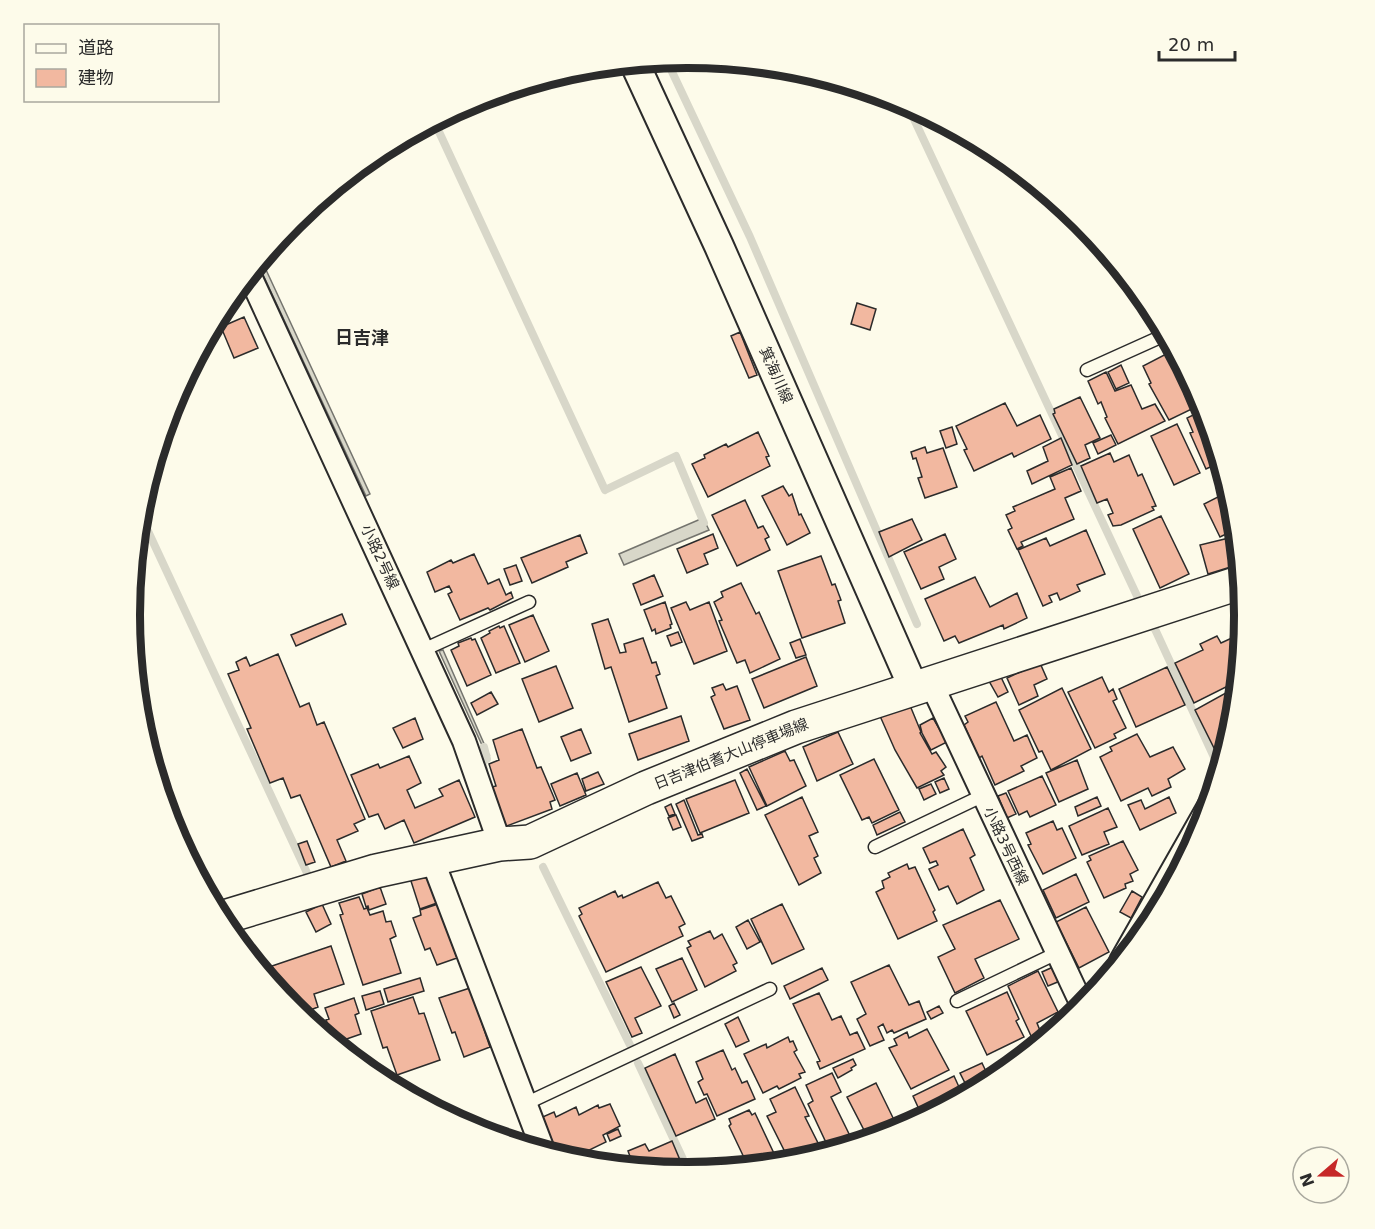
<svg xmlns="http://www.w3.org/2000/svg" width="1375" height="1229" font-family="'DejaVu Sans','Noto Sans JP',sans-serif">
	<rect width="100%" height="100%" fill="#fdfbea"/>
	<!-- water -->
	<path fill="#d8d7c9" stroke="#74746e" stroke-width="1.5" d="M261,259L370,494L366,496L258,264Z
		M703,518L709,530L624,565L619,554Z
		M443,650L489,755H490L487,756L439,651Z"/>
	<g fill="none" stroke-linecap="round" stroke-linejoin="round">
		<!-- stream -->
		<path stroke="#d8d7c9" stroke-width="8" d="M666,59L750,237L917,624
			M906,102L1138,598
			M434,121L605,490L676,456L704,523L702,524
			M140,514L308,875
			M1154,627L1219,768
			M484,747L487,759L482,762L484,769
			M543,867L630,1045
			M638,1063L689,1172"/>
	</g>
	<!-- building -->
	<path fill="#f2b8a0" stroke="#2b2b2b" stroke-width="1.5" d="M857,303L876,309L870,330L851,324Z
		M244,317L258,348L234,358L221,327Z
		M740,332L757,375L749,378L731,336Z
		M1170,352L1196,407L1169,420L1149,384L1151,383L1143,366Z
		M1121,365L1129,383L1116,389L1108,372Z
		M1106,372L1115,391L1131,385L1142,409L1155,404L1165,421L1118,444L1105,418L1107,417L1101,402L1098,404L1088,381Z
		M1080,397L1100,438L1085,445L1090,458L1077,464L1053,414L1055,413L1054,409Z
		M1005,403L1017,426L1040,415L1051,439L1014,457L1012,453L974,471L964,450L967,449L956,426Z
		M1205,409L1221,462L1206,469L1190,433L1193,432L1187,418Z
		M1177,424L1200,473L1174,485L1151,436Z
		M952,427L957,444L946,448L940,431Z
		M758,432L769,456L766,457L770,466L708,497L692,464L705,458L704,455L726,444L728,447Z
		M1111,435L1116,445L1098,454L1093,443Z
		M1061,438L1072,465L1032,484L1027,471L1048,461L1043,447Z
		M925,447L927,453L943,448L957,487L925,498L918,478L922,477L916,458L913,459L911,452Z
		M1110,453L1114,462L1129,455L1138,476L1142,474L1156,506L1152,507L1154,510L1121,525L1113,526L1108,515L1113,513L1107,499L1097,503L1081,466Z
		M1071,468L1081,491L1065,498L1074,519L1021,542L1023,546L1017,549L1008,530L1012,528L1006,515L1015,511L1013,507L1055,489L1050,477Z
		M1228,484L1234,506L1237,552L1228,533L1220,537L1204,504L1222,495L1219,488Z
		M783,486L789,496L792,494L799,515L801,514L810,533L787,545L762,496Z
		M745,500L758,528L763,526L769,537L765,539L770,550L737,566L712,515Z
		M1161,516L1189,574L1160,588L1133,529Z
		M912,519L922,540L889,557L879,532Z
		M1086,530L1105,574L1077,585L1080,591L1060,600L1057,593L1049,596L1052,602L1043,606L1018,550L1046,538L1050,546Z
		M713,534L718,548L704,554L708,564L687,573L677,549Z
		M945,534L956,559L939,567L944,579L921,589L904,552Z
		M580,535L587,553L566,562L568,567L532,583L521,558Z
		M1229,538L1237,565L1208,574L1200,545Z
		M474,554L488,584L499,579L506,595L511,592L513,598L490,610L488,608L460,620L448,594L452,592L449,586L435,592L427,572L451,560L453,563Z
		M821,556L832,585L835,584L841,600L838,601L845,623L802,638L778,571Z
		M516,565L522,581L510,585L504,569Z
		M654,575L663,596L641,605L633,584Z
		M975,577L990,607L1017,593L1027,618L1004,629L1003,625L959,643L955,636L944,641L925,599Z
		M741,583L756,614L759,612L780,659L750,673L745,660L737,663L719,621L722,620L714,602L723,597L721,592Z
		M665,602L672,624L670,625L671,628L656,634L655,629L652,631L644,610Z
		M686,602L690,610L709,602L727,651L694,664L671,608Z
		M342,614L346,624L296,646L291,635Z
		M533,615L549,651L525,662L509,625Z
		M608,619L620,653L626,652L624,644L643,638L652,663L656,662L660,674L656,676L667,708L629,722L611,667L605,669L592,624Z
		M499,626L500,628L504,626L520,663L496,673L481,638L490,633L489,631Z
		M678,632L682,642L671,646L667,636Z
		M1217,636L1221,643L1234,637L1241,652L1238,681L1194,703L1175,663L1203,650L1200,644Z
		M471,638L472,640L475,639L491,675L467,686L451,650L459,646L458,643Z
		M800,639L806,655L796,658L790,643Z
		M278,654L300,707L309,703L317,725L324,722L365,819L354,824L358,831L337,840L346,861L331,867L300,795L291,798L283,778L270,783L247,729L251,728L228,674L239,670L236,662L246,657L250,666Z
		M806,657L817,686L764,708L752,679Z
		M1040,663L1047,679L1034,685L1038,696L1019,705L1007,678Z
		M556,666L573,708L539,722L522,679Z
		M1167,667L1185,705L1136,727L1119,689Z
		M1000,675L1008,692L998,697L989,681Z
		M1102,677L1109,692L1113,689L1117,699L1113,701L1126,728L1114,734L1116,738L1095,748L1068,692Z
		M723,684L726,690L737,686L750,720L724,729L711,697L715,695L712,688Z
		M1062,688L1091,749L1051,770L1042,751L1039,752L1019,710Z
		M1233,689L1237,696L1235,720L1223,726L1229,740L1227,747L1216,752L1195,710Z
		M491,692L498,704L477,715L471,703Z
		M996,702L1014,741L1027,735L1037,758L1021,766L1024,771L995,785L982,756L979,758L964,725L968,722L965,716Z
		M909,703L921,732L920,733L932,754L936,752L946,767L941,771L944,775L917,788L895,750L880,716Z
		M681,716L689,741L638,760L629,734Z
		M415,718L423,739L403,748L393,728Z
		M933,718L947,742L931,750L922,733L920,725Z
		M522,729L537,768L541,767L555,800L550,802L552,809L504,827L492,787L496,786L489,764L499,760L493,740Z
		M581,729L591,753L571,761L561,737Z
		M838,732L853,764L817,781L803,747Z
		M1137,734L1150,757L1173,747L1185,769L1168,779L1171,787L1152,796L1148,788L1121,801L1100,757L1112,751L1110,747Z
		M785,751L790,761L794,760L806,786L767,806L749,767Z
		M409,756L421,783L407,790L415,808L443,796L439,789L459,780L475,817L414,843L404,820L385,829L378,814L369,817L351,775L378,764L380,768Z
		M874,759L899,810L872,823L869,817L862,820L840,775Z
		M1077,760L1088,789L1059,802L1046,773Z
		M747,769L766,806L757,810L740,773Z
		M598,772L604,784L586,791L582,779Z
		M577,773L586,795L560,806L551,784Z
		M1042,776L1056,805L1030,817L1027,811L1019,815L1008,791Z
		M944,778L949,789L940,793L935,782Z
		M735,780L749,813L700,833L686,799Z
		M931,784L936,794L924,800L919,789Z
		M1006,793L1016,814L1007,818L998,796Z
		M802,797L818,832L809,836L818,856L814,858L821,873L799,885L765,815Z
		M1097,797L1101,806L1078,816L1075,807Z
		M1169,797L1176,813L1140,830L1128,805L1141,800L1145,809Z
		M684,800L698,835L702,834L703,837L692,841L676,804Z
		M671,804L675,814L669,816L665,807Z
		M1108,808L1117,827L1104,832L1109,844L1082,855L1069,826Z
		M900,812L905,822L877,835L873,825Z
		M676,815L681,827L673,830L668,818Z
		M1053,821L1057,830L1062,828L1076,858L1043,874L1028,845L1031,844L1026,833Z
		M963,829L975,855L970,858L984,890L957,904L948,886L939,890L929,869L938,865L936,861L930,863L923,848Z
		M307,841L315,862L306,865L298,844Z
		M1123,841L1138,870L1130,874L1133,881L1125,884L1126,888L1104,898L1087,862L1091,860L1089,856Z
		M907,864L909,869L915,867L935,910L933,912L937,921L898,939L876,892L884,888L882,881L890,877L888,873Z
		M1076,874L1089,902L1056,918L1043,890Z
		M410,878H429L437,903L420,909Z
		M658,882L666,898L671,896L685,924L679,927L683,936L606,972L579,916L582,914L579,908L615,891L618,897L622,895L623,898Z
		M380,887L386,904L369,910L368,906L366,907L362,894Z
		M1132,891L1142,897L1131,918L1120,912Z
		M359,897L364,909L367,908L370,915L383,911L386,922L391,921L396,936L390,939L401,973L363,985L340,915L343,914L339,903Z
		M1000,900L1019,939L975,959L984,978L955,993L938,957L955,949L943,925Z
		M322,904L331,924L316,932L306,912Z
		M438,904L457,958L437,965L430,948L425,950L413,918L421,915L420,910Z
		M782,904L804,949L772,964L751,919Z
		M1086,907L1109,952L1079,968L1056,922Z
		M748,920L760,942L747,949L736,927Z
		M710,931L714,939L722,934L737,963L733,965L736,971L705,987L687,948L691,946L688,941Z
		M331,946L344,984L314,994L318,1007L300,1014L282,995L272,966Z
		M682,958L697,990L672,1002L656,969Z
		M889,965L909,1005L919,1001L926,1019L894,1033L892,1030L887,1033L883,1024L878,1027L884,1040L870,1046L857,1019L866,1014L851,982Z
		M641,967L661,1006L635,1018L642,1033L632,1037L606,982Z
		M1053,967L1060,981L1048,986L1042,972Z
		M822,968L828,980L790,999L784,986Z
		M1038,971L1058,1012L1037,1023L1041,1033L1032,1038L1008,986Z
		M420,978L424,991L388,1002L384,989Z
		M470,988L490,1047L464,1057L455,1032L452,1033L439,998Z
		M380,991L384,1004L366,1010L362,996Z
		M1007,992L1019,1019L1016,1021L1024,1037L987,1055L966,1011Z
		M819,993L832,1020L841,1016L850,1035L857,1032L865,1049L820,1069L817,1062L820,1061L793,1004Z
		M413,997L419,1014L424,1013L440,1060L397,1075L387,1047L383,1048L371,1011Z
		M354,998L359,1013L355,1015L361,1034L335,1043L326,1020L329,1019L325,1008Z
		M674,1003L680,1015L674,1018L669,1006Z
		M939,1006L943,1013L931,1019L927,1012Z
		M738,1017L749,1041L736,1047L725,1024Z
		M1053,1023L1059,1027L1042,1041Z
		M927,1029L949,1070L911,1089L889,1048L897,1045L894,1039L907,1032L909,1038Z
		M788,1037L790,1042L793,1041L797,1050L794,1052L805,1072L799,1074L801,1078L779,1089L777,1086L763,1093L744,1054L766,1044L767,1048Z
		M723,1050L732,1070L735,1068L742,1083L747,1081L755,1099L717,1116L707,1094L704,1095L698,1082L703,1079L696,1062Z
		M675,1054L696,1103L706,1098L715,1119L676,1136L645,1068Z
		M853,1059L856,1065L851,1068L852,1070L838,1078L833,1068Z
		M982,1063L991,1082L970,1093L960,1073Z
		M832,1073L841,1092L831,1097L854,1144L830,1151L808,1104L813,1101L806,1085Z
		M954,1076L959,1087L962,1085L966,1095L923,1118L913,1096Z
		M876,1083L898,1128L871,1139L867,1129L864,1130L847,1097Z
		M795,1087L809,1116L805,1117L819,1145L789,1160L767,1116L776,1112L770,1099Z
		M610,1104L620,1126L603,1135L606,1142L571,1159L556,1154L538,1119L554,1112L556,1117L576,1107L579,1115L598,1105L599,1108Z
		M749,1110L752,1115L755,1113L778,1162L748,1166L729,1126L731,1124L729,1119Z
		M618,1129L621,1136L610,1141L607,1134Z
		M672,1141L685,1172L634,1167L628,1151L645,1144L649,1151Z"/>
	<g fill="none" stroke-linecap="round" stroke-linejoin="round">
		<!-- service casing -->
		<g stroke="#2b2b2b" stroke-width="15">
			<path id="service" d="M1087,370L1167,334
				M423,650L529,602
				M875,847L982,796
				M957,1001L1057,953
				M525,1104L770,989"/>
		</g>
		<!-- minor casing -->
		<g stroke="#2b2b2b" stroke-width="26">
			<path id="minor" d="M249,274L464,741L500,844
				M931,683L1083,1007
				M432,859L543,1150
				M1121,961L1209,806"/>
		</g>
		<!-- tertiary casing -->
		<g stroke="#2b2b2b" stroke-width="32">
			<path id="tertiary" d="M634,62L719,246L914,689"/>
		</g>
		<!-- secondary casing -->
		<g stroke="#2b2b2b" stroke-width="36">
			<path id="secondary" d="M221,918L376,871L500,844L530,842L646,788L796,727L1242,582"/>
		</g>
		<!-- service -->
		<use href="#service" stroke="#fdfbea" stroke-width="12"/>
		<!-- minor -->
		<use href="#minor" stroke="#fdfbea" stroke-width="22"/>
		<!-- tertiary -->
		<use href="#tertiary" stroke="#fdfbea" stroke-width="28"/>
		<!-- secondary -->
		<use href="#secondary" stroke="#fdfbea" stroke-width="33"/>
	</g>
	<g text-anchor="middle" stroke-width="4.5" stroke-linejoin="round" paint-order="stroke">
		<!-- street labels -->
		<g font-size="15" fill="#2b2b2b" stroke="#fdfbea">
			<text transform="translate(776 375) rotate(66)" y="5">箕海川線</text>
			<text transform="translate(380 557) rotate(65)" y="5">小路2号線</text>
			<text transform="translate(731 754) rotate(-22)" y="5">日吉津伯耆大山停車場線</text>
			<text transform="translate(1006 846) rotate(65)" y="5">小路3号西線</text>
		</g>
		<!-- quarter labels -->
		<g font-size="18" font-weight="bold" fill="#2b2b2b" stroke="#fdfbea">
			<text x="362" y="344">日吉津</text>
		</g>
	</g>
	<!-- crop -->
	<path d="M0 0H1375V1229H0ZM140 615a547 547 0 1 1 1094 0a547 547 0 1 1-1094 0Z" fill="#fdfbea" fill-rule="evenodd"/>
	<path fill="none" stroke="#2b2b2b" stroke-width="8" d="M140 615a547 547 0 1 1 1094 0a547 547 0 1 1-1094 0Z"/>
	<!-- legend -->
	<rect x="24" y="24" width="195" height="78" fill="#fdfbea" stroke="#a9a89e" stroke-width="1.5"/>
	<rect x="36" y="44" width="30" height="9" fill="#fdfbea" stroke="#a9a89e" stroke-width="1.5"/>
	<text x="78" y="54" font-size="18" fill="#2b2b2b">道路</text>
	<rect x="36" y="69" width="30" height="18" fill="#f2b8a0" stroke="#a9a89e" stroke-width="1.5"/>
	<text x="78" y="84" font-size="18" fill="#2b2b2b">建物</text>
	<!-- north arrow -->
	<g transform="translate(1321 1175) rotate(250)"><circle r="28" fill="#fdfbea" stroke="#a9a89e" stroke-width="1.5"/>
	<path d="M0-4.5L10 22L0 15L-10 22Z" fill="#c62828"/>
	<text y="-9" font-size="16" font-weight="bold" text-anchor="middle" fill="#2b2b2b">N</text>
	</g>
	<!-- scale -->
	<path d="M1159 51v9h76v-9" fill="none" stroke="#2b2b2b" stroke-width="3"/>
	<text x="1168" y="51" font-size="18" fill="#2b2b2b" stroke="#fdfbea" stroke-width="4.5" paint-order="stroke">20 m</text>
</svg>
